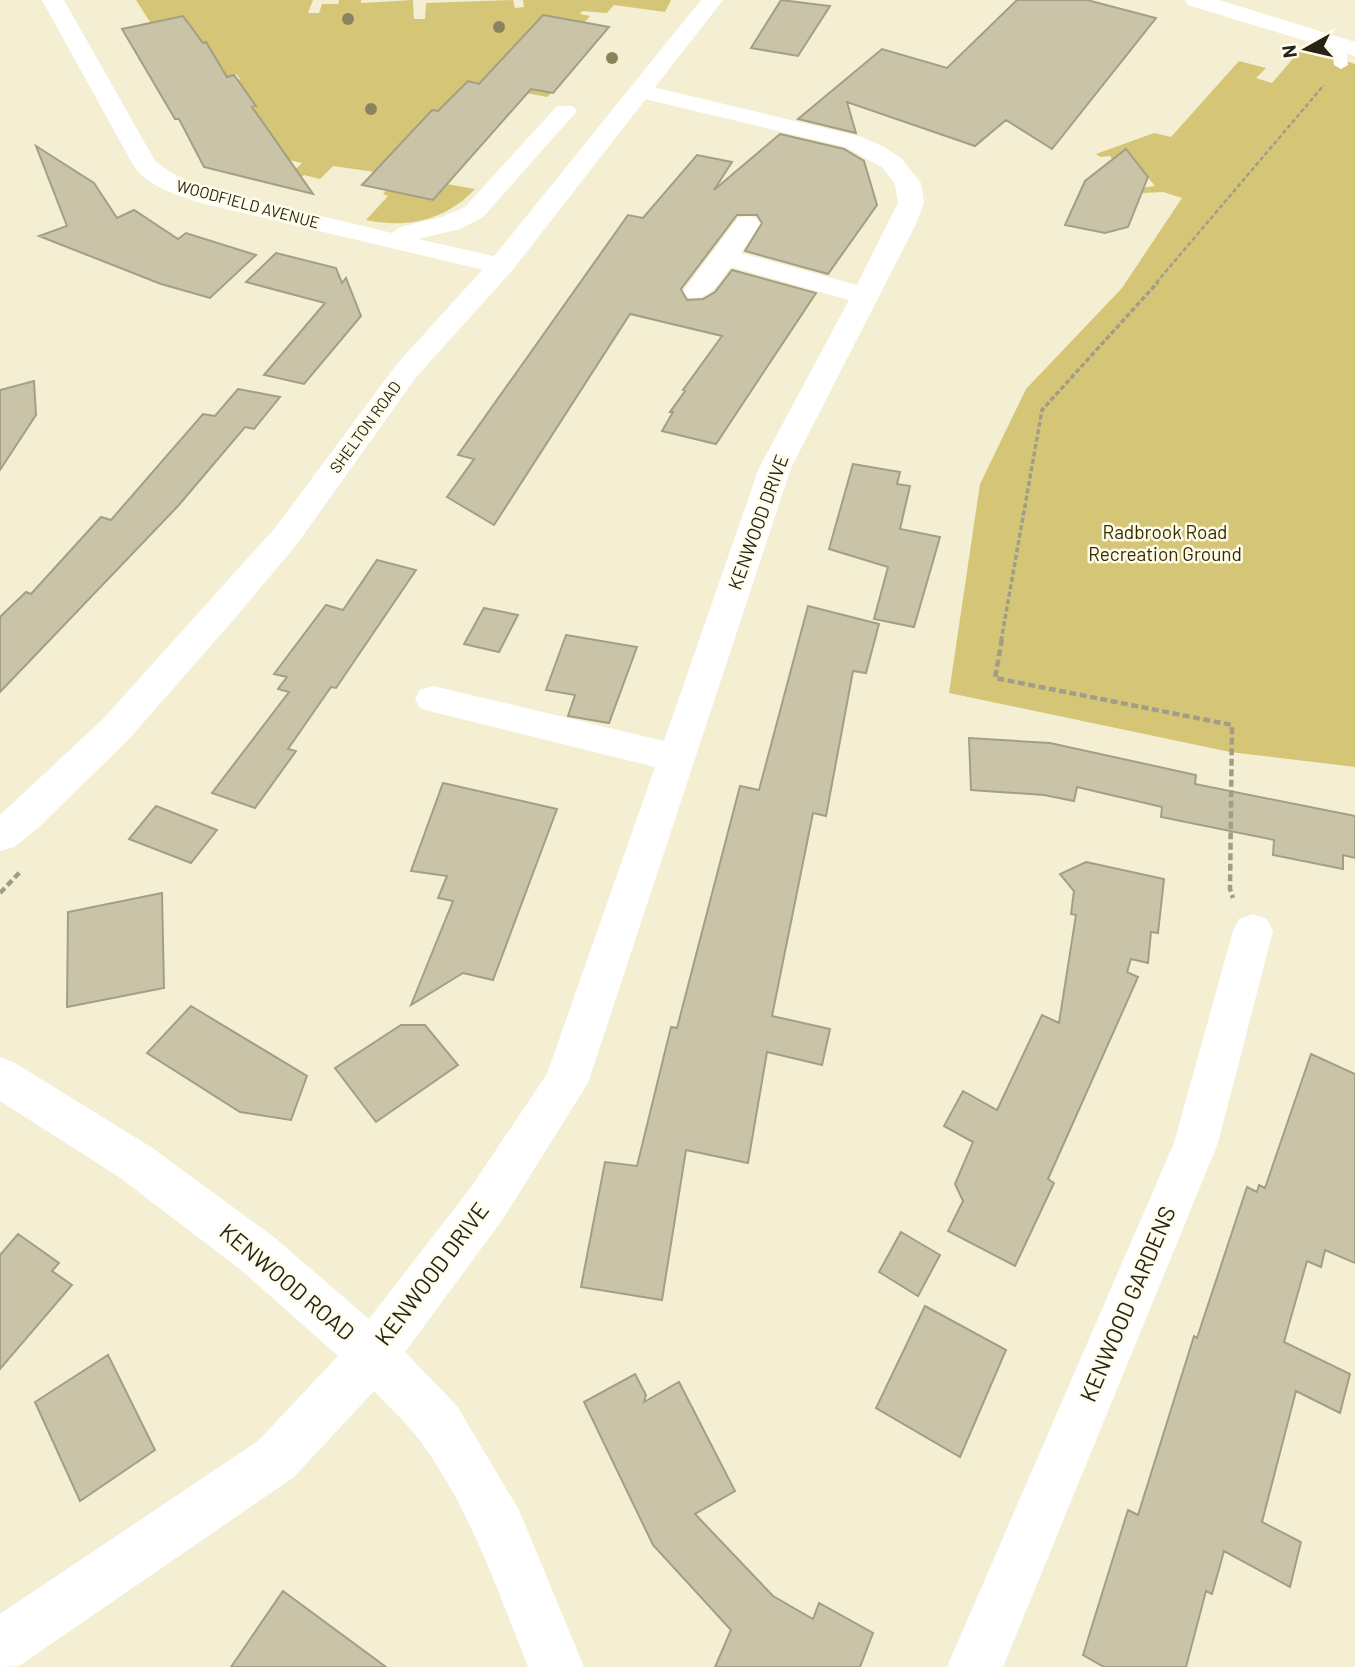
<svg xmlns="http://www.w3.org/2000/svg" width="1355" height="1667" font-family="Barlow,sans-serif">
	<rect width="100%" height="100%" fill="#f4efd2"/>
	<!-- green -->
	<path fill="#d5c677" d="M136,0H313L308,13H319L322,4H338L339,0H361V3L413,0L414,19H425L426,3L513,0L515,8L524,7L523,0H671L665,12L614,5L607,13L582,11L580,14L590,16L585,22L578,21L553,92L547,97L468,82L447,184L475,189C446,220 407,229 366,220L388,196L383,194L392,184L375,172L333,166L320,179L304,175L292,187L280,184L302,163L251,151L253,109L256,107L252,102L216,85L240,79L236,74L212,80L181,48L133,32L130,27L150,22Z
		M1303,47L1355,64V767L1230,752L949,693L980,484L1026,389L1122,288L1182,198L1163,192L1125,194L1126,190L1155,186L1132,158L1113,160L1110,156L1100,157L1096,154L1154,133L1171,137L1239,61L1266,68L1256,78L1272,83Z"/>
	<!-- building -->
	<path fill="#c9c3a7" stroke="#a49f84" stroke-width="2" d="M781,0L830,6L798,56L751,48Z
		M1017,0H1087L1156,18L1052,149L1006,120L975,146L847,102L856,133L798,119L882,49L947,68Z
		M543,15L609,27L553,93L531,89L433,200L362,185L432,110L438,111L468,81L479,84Z
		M183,16L203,43L206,42L227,77L234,75L256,106L252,107L313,194L204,167L179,119H175L122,29Z
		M780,134L844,149L864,161L877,205L828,274L745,251L762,223L757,215H737L681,289L687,300L703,299L715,292L732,270L816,293L716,444L662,431L673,412H670L685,391L683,390L722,336L630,314L494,525L447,497L474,459L458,455L628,215L643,218L697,155L732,162L714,190Z
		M36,146L94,183L117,218L134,210L178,239L186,233L256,255L210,298L161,284L39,236L67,226Z
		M1126,149L1148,177L1128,227L1105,233L1065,225L1085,181Z
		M276,253L336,268L342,283L346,278L361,316L304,384L264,375L325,303L246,282Z
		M34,381L36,415L0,470V390Z
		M238,389L280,397L254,429L245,427L178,506L0,692V617L26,592L31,594L101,517L111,520L203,414L215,416Z
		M853,464L900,472L897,484L910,486L900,529L940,537L914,627L874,619L888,567L829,549Z
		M377,560L416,570L336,688L331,687L288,749L296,751L255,808L212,793L289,692L278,689L287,677L274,674L326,605L343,610Z
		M808,606L879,624L866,673L853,671L826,816L813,813L772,1016L830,1029L822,1065L767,1052L748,1163L686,1150L662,1300L581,1287L605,1162L637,1166L671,1027L677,1028L740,786L759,790Z
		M484,608L518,615L499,652L464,644Z
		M566,635L637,647L609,723L568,716L575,695L546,690Z
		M969,738L1050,743L1196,775L1195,784L1355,816V858L1343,855V869L1273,855L1274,840L1161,817L1162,807L1077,787L1074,801L1044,795L971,790Z
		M443,783L557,809L493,980L463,973L411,1005L453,901L438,898L447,876L411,871Z
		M156,806L217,830L191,863L129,839Z
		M1086,862L1164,879L1158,933L1151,932L1148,963L1131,959L1127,972L1138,977L1048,1179L1054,1183L1015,1266L948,1231L963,1201L955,1184L973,1142L944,1126L963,1091L997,1110L1042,1015L1059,1023L1076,915L1071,914L1074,891L1060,874Z
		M162,893L164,988L67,1007L68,912Z
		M191,1006L307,1076L291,1120L240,1112L147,1053Z
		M401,1025H425L458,1065L376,1122L335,1068Z
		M1311,1054L1355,1074V1263L1325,1250L1321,1267L1307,1261L1284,1342L1350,1374L1340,1413L1296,1391L1262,1522L1301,1542L1290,1587L1224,1551L1212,1594L1206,1591L1186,1667H1104L1083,1655L1128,1510L1138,1515L1194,1336L1197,1338L1247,1187L1257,1192L1259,1185L1265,1188Z
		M901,1232L940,1255L918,1296L879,1272Z
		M18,1234L59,1263L52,1271L72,1285L0,1369V1255Z
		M925,1306L1006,1350L960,1457L876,1408Z
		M108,1355L155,1450L80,1501L35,1402Z
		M635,1374L646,1395L644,1402L679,1382L735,1491L695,1514L773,1596L813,1619L819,1603L873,1633L860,1667H715L731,1630L653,1545L584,1402Z
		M283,1591L386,1667H231Z"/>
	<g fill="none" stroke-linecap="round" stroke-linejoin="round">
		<!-- path-far2 -->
		<path stroke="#a19d88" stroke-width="2.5" stroke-dasharray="4.5 2.5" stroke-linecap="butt" d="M1156,283L1324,85"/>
		<!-- path-far1 -->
		<path stroke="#a19d88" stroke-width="3.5" stroke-dasharray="5 2.5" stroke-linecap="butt" d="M1001,641L1042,410L1158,282"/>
		<!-- path -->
		<path stroke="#a19d88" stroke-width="4.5" stroke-dasharray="7 3.5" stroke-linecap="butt" d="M1002,639L995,678L1232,725L1230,889L1233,898
			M0,893L21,871"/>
		<!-- service -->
		<path fill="#fff" fill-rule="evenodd" d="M1339,40L1346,44L1348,65L1341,69L1334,65L1332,44Z"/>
		<!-- minor -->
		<path fill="#fff" fill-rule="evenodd" d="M42,0H64L155,161C191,190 237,196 281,207C318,215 355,224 392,233L400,227L442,217L465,207L557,106H573L577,111L483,217L460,229L418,239L511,260L514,266L511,272L501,274L205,204C180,196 148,188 133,165Z
			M640,84L862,137L884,147L901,158L921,183L924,203L915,226L791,468L588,1083L503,1219L405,1352L457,1406L519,1510L584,1667H528C498,1591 470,1509 421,1442C408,1424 389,1407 374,1391L294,1477L19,1666L0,1667V1614L258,1441L338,1356L241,1270L119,1177L0,1101V1057L15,1063L151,1147L275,1238L369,1319L471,1187L547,1074L655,767L433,712L420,708L415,699L420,690L433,686L664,741L759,468L849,300L731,267C718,283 710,302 687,297L683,291L738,218L747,216L756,218L760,224L741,253L857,285L898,203L895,184L883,168L845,147L632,96L628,91L632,86Z
			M1253,914L1267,919L1273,931L1218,1143L1003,1667H947L1174,1143L1233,931L1239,919Z"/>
		<!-- secondary -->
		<path fill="#fff" fill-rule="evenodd" d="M701,0H723L511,272L417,376L297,544L236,617L129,739L38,828L14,847L0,851V815L103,719L275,528L397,364L491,260Z"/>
		<!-- primary -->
		<path fill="#fff" fill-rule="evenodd" d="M1185,0H1219L1355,42V56L1188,5Z"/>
	</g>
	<!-- trees -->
	<g fill="#8a845e">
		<circle cx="348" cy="19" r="6"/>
		<circle cx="499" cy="27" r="6"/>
		<circle cx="612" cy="58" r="6"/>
		<circle cx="371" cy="109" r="6"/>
	</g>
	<g text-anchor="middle" stroke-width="5" stroke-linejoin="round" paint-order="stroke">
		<!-- far-street labels -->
		<g font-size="16" fill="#262419" stroke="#fffcea">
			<text transform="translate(248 204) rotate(15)" y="6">WOODFIELD AVENUE</text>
			<text transform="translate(365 427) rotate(-54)" y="6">SHELTON ROAD</text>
		</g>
		<!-- street labels -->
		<g font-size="19" fill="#262419" stroke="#fffcea">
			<text transform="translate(758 522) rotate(-70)" y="7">KENWOOD DRIVE</text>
		</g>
		<!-- park labels -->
		<g font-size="19" fill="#342c00" stroke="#fffcea">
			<text x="1165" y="539">Radbrook Road<tspan x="1165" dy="22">Recreation Ground</tspan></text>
		</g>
		<!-- near-street labels -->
		<g font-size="23" fill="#262419" stroke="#fffcea">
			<text transform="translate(432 1274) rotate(-53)" y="8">KENWOOD DRIVE</text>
			<text transform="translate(287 1282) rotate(40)" y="8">KENWOOD ROAD</text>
			<text transform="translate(1128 1304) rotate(-67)" y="8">KENWOOD GARDENS</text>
		</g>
	</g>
	<!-- north arrow -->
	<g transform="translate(1306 49) rotate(262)" stroke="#fffcea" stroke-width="5" paint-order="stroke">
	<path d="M0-5L12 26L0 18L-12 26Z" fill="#262419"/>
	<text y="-10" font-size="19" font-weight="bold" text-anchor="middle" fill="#262419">N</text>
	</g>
</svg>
